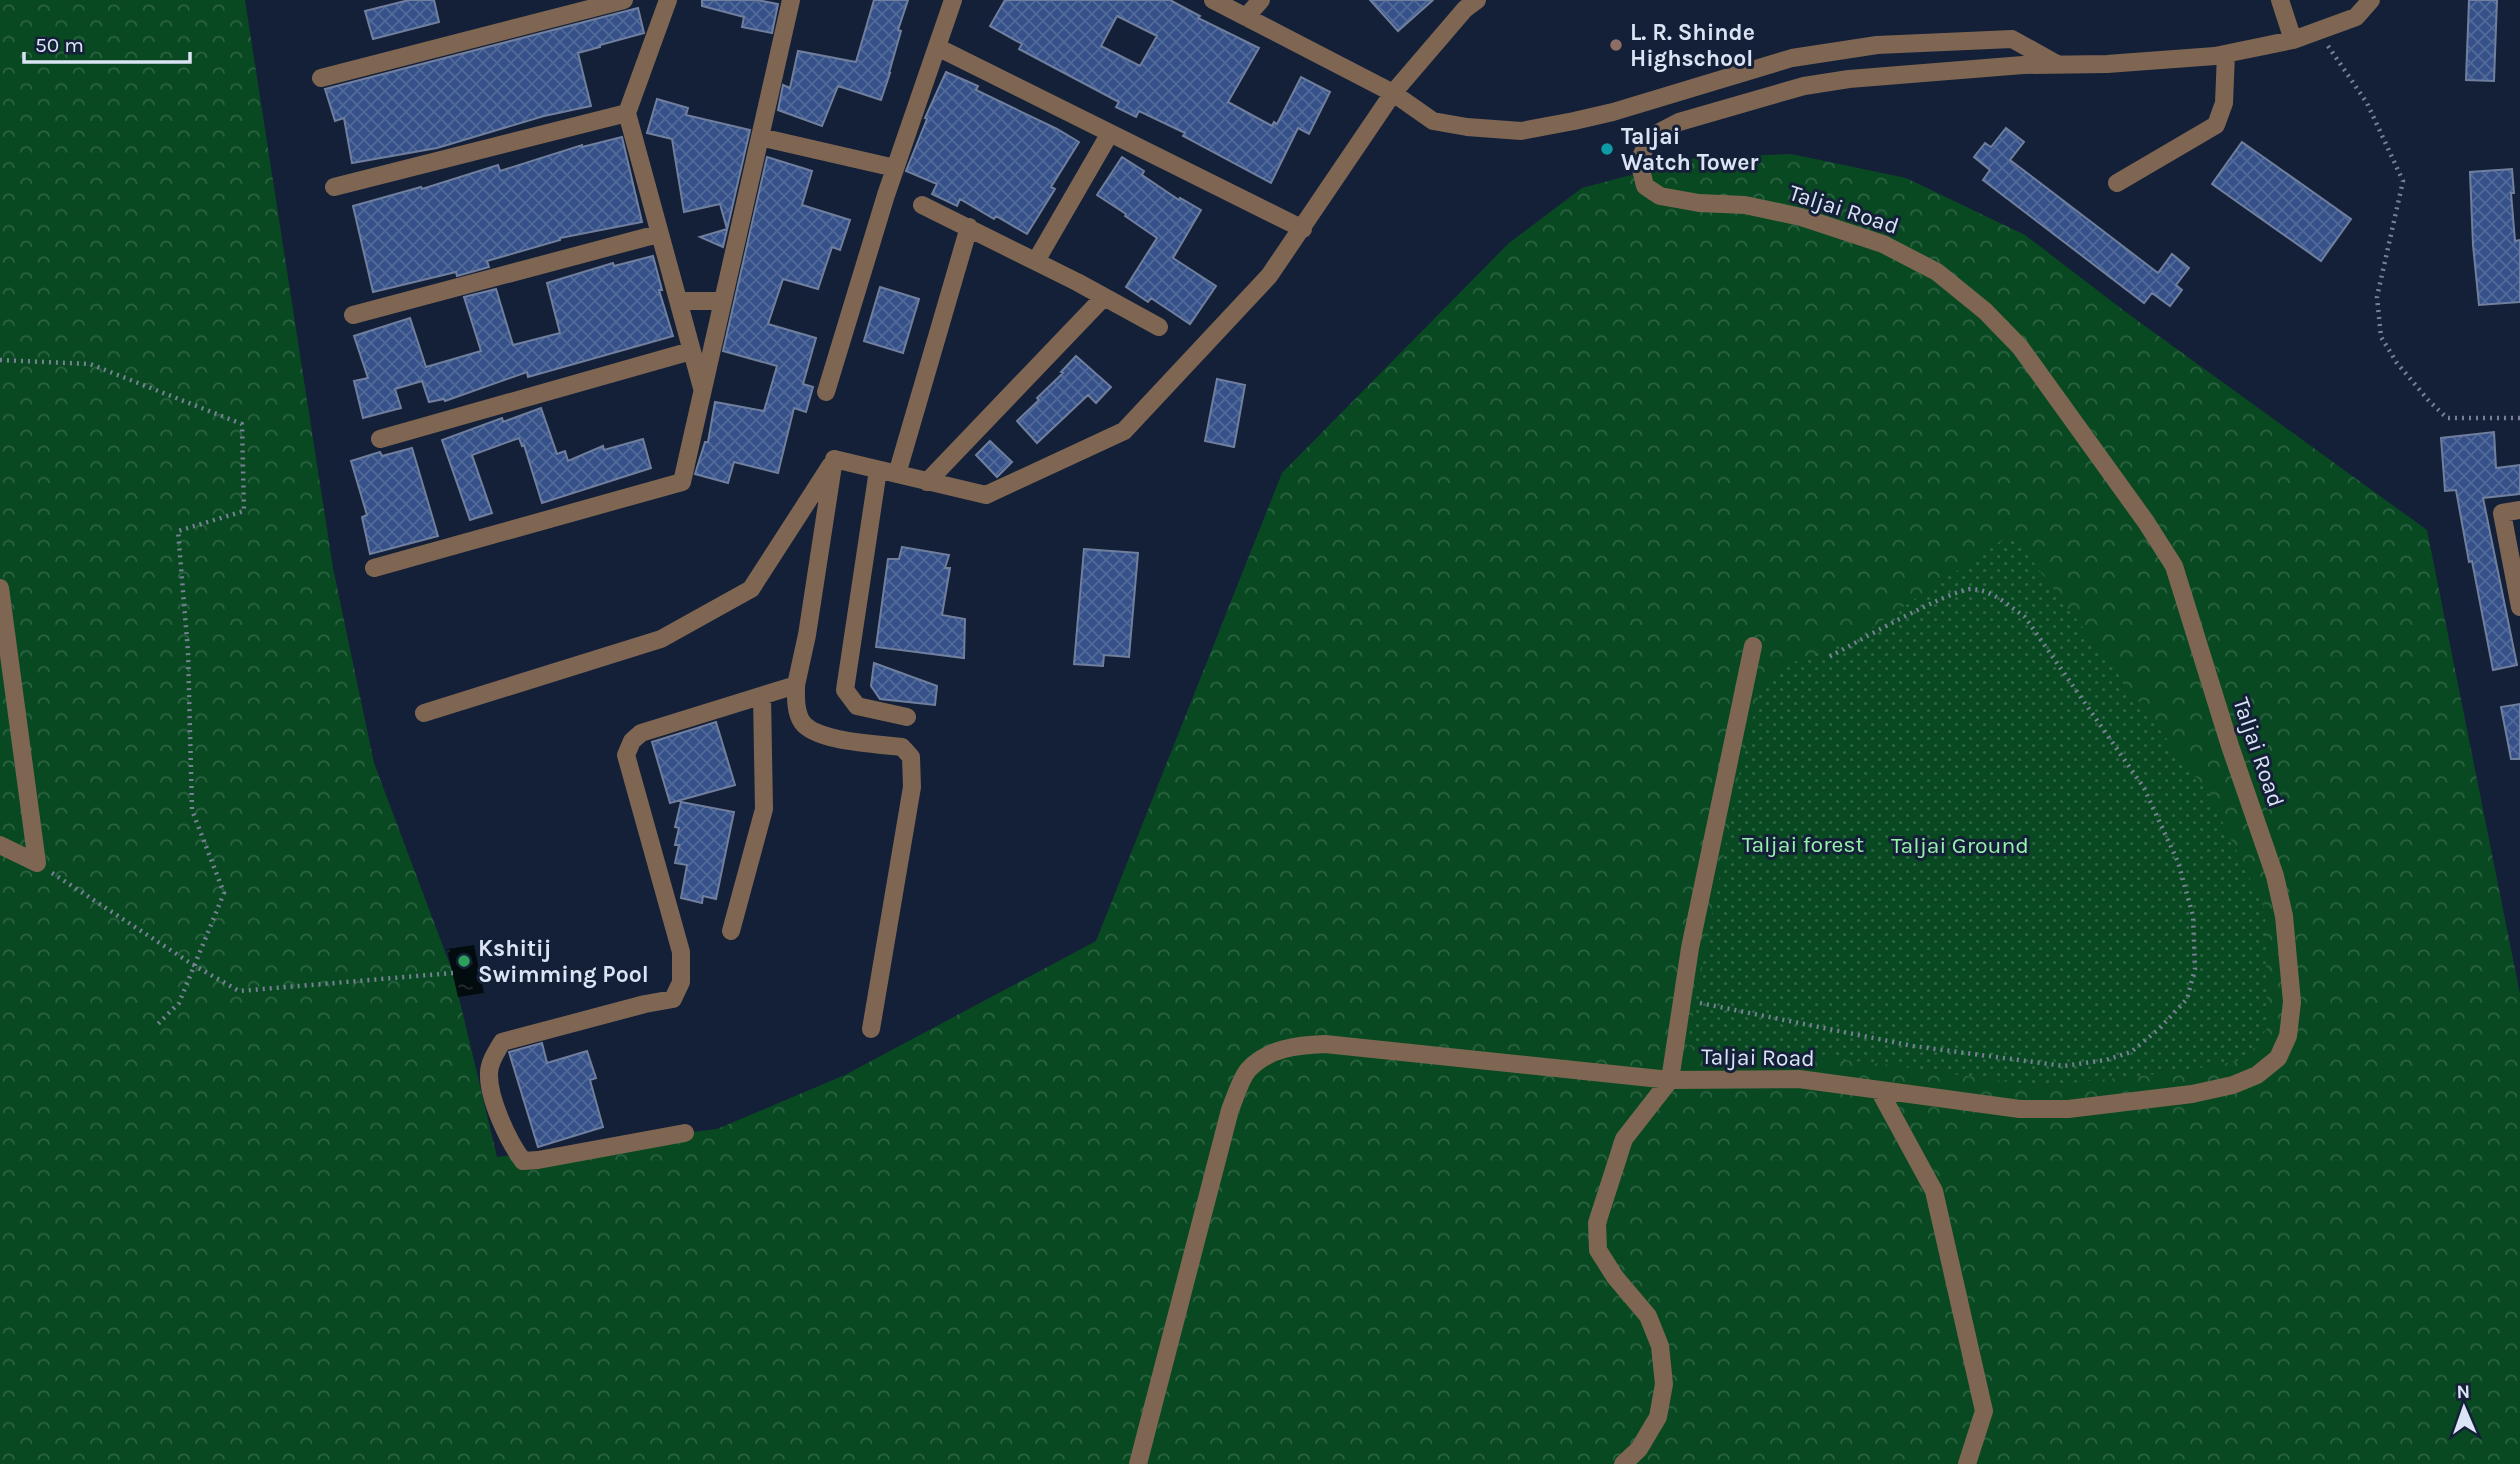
<svg xmlns="http://www.w3.org/2000/svg" width="2520" height="1464" font-family="Karla,sans-serif">
	<defs>
		<pattern id="forest-crowns" width="20" height="18" patternUnits="userSpaceOnUse" patternTransform="scale(1.75)"><rect width="20" height="18" fill="#094921"/><path d="M2 6a3 3 0 1 1 6 0M12 15a3 3 0 1 1 6 0" fill="none" stroke="#2c6342"/></pattern>
		<pattern id="park-dots" width="8" height="8" patternUnits="userSpaceOnUse" patternTransform="scale(1.75)"><rect width="8" height="8" fill="#094921"/><path d="M2 2h.1M6 6h.1" fill="none" stroke="#2c6342" stroke-width="1.8" stroke-linecap="round"/></pattern>
		<pattern id="water-ripples" width="26" height="14" patternUnits="userSpaceOnUse" patternTransform="scale(1.75)"><rect width="26" height="14" fill="#020b0e"/><path d="M2 4q2-2 4 0t4 0M15 11q2-2 4 0t4 0" fill="none" stroke="#262e32"/></pattern>
		<pattern id="building-cross-hatch" width="8" height="8" patternUnits="userSpaceOnUse" patternTransform="scale(1.75)"><rect width="8" height="8" fill="#365189"/><path d="M0 0l8 8M0 8l8-8" fill="none" stroke="#526a9a"/></pattern>
	</defs>
	<rect width="100%" height="100%" fill="#142038"/>
	<!-- forest -->
	<path fill="url(#forest-crowns)" d="M0,0H245L333,568L374,763L453,973L497,1157L717,1129L845,1075L1096,941L1282,473L1509,243L1582,188L1695,158L1791,154L1906,178L2025,235L2127,313L2427,530L2520,994V1464H0Z"/>
	<!-- park -->
	<path fill="url(#park-dots)" d="M2012,534L2210,796L2265,910L2267,1028L2247,1059L2179,1072L2037,1086L1875,1063L1687,1046L1741,765L1762,682L1798,660L1858,637Z"/>
	<!-- water -->
	<path fill="url(#water-ripples)" d="M474,945L484,993L458,997L447,949Z"/>
	<!-- building -->
	<path fill="url(#building-cross-hatch)" stroke="#707f9e" stroke-width="2" fill-rule="evenodd" d="M409,0H434L439,22L373,39L365,11Z
		M702,0H757L778,4L772,33L742,27L744,17L702,6Z
		M874,0H908L898,30L901,31L889,73H890L881,100L838,86L822,126L778,110L783,85L790,88L798,51L856,62Z
		M1005,0H1170L1200,16L1198,18L1259,48L1228,102L1272,126L1274,122L1277,124L1301,77L1330,92L1309,134L1298,128L1271,183L1183,136L1185,133L1139,111L1136,117L1116,107L1119,102L1019,49L1022,44L990,26ZM1117,16L1157,36L1140,66L1101,46Z
		M1370,0H1433L1398,31Z
		M2469,0H2497L2494,81L2466,80Z
		M638,8L644,33L600,45V47L578,53L591,106L544,116L437,148L352,163L344,118L335,121L325,89Z
		M946,72L978,86L976,90L1057,129L1079,142L1051,187L1055,189L1027,234L996,216L994,219L960,199L957,206L932,194L937,184L906,171L927,119L925,118Z
		M657,99L688,108L686,115L750,130L723,247L700,237L727,229L720,204L684,212L672,139L647,133Z
		M2006,128L2024,142L2010,160L2158,273L2172,254L2189,268L2176,285L2182,290L2170,306L2152,293L2144,303L1983,180L1990,170L1974,157L1985,143L1991,147Z
		M622,137L642,222L560,238V240L487,261L489,267L457,276L456,272L373,292L353,206L421,187L422,189L498,165L500,171L582,145V147Z
		M2242,142L2351,219L2321,261L2212,184Z
		M767,157L812,171L802,205L850,220L840,250L832,247L818,289L783,279L768,324L816,338L803,384L813,387L806,412L794,408L778,473L734,462L728,483L695,474L705,442H708L715,402L764,411L777,366L723,351Z
		M1122,157L1144,171L1142,175L1179,200L1180,198L1201,210L1173,258L1216,286L1190,324L1151,298L1148,302L1126,287L1157,238L1125,216L1126,214L1097,195Z
		M2512,169L2514,193H2511L2515,241L2520,240V302L2479,305L2473,245L2470,172Z
		M653,256L662,290H659L673,336L528,377L527,372L445,401L444,399L429,402L422,381L395,389L401,408L363,418L354,381L368,378L354,336L410,318L426,367L481,351L464,297L496,289L513,345L560,333L547,283L613,263L614,266Z
		M880,287L919,299L903,353L864,341Z
		M1076,356L1111,387L1096,403L1088,395L1037,443L1017,421L1039,400L1037,398L1063,373L1061,372Z
		M1217,379L1245,385L1234,447L1205,441Z
		M541,408L557,454L565,451L568,461L603,446L604,450L643,439L651,468L542,503L524,445L522,446L519,438L472,455L492,513L470,520L442,440L502,418L503,422Z
		M2494,432L2496,468L2520,465V494L2483,498L2517,665L2493,670L2472,561L2469,562L2456,490L2445,491L2441,438Z
		M990,441L1012,462L997,477L976,455Z
		M412,448L438,536L370,554L362,517L367,515L351,461L380,452L382,456Z
		M902,547L949,555L945,568H950L942,615L965,619L964,658L876,647L888,559H899Z
		M1084,549L1138,553L1129,657L1104,655L1103,666L1074,664Z
		M874,663L937,686L935,705L880,699L871,686Z
		M2520,704V759H2511L2501,707Z
		M716,722L735,785L670,803L652,742Z
		M681,802L734,812L716,899L703,896L702,903L681,898L687,865L675,863L679,845H675L679,828L675,827Z
		M542,1043L547,1063L587,1051L596,1078L590,1080L603,1127L538,1147L509,1052Z"/>
	<g fill="none" stroke-linecap="round" stroke-linejoin="round">
		<!-- path -->
		<path stroke="#778196" stroke-width="4.5" stroke-dasharray="2 5" stroke-linecap="butt" d="M2328,46L2367,103L2403,181L2377,297L2381,337L2397,363L2429,401L2447,418H2520
			M0,360L90,364L242,424L244,511L178,531L188,652L192,810L224,893L179,1003L157,1025
			M52,873L195,966L239,991L453,973
			M1700,1003L1913,1046L2064,1066L2106,1060L2131,1052L2160,1028L2187,999L2195,969L2193,916L2178,862L2144,788L2025,617C2009,606 1994,591 1973,589C1951,588 1852,645 1827,658"/>
		<!-- minor -->
		<path stroke="#7f6652" stroke-width="18" d="M668,0L627,113L702,388
			M1213,0L1393,93L1433,121L1467,127L1521,131L1574,121L1613,112L1792,58L1877,45L2012,39L2057,64
			M2280,0L2293,40
			M1246,17L1261,0
			M937,47L1303,229
			M321,78L624,0
			M760,137L895,168
			M2117,183L2216,125L2224,103L2226,54
			M334,187L627,113
			M922,205L1077,282L1159,327
			M1036,261L1110,133
			M679,301H723
			M353,315L658,234
			M826,392L886,195L953,0
			M380,439L691,351
			M878,470L845,690L857,706L907,717
			M897,474L969,227
			M927,482L1104,297
			M2520,510L2502,513L2520,607
			M374,568L682,482L791,0
			M0,588L37,863L0,845
			M796,685C796,697 795,711 802,722C816,742 878,744 902,747L911,757L912,787L871,1029
			M424,713L661,639L751,589L831,465
			M731,931L764,809L762,696
			M1879,1090L1934,1191L1984,1411L1967,1464
			M685,1133L538,1160L523,1161C508,1141 488,1098 489,1073C489,1062 497,1051 502,1042L645,1004L673,999L681,982V952L626,755L632,741L641,733L796,685L807,635L834,459L986,495L1124,431L1269,276L1393,93L1465,9L1477,0
			M1138,1464L1230,1110C1235,1098 1240,1080 1248,1070C1268,1048 1298,1045 1325,1044L1670,1080L1690,948L1753,646
			M1623,1464L1639,1449L1658,1417L1664,1384L1660,1346L1648,1316L1615,1277L1598,1250L1597,1223L1624,1139L1670,1080L1799,1079L2020,1109H2068L2192,1094L2233,1085L2257,1075L2278,1058L2288,1036L2292,1002L2284,916L2275,876L2230,746L2174,566L2146,522L2020,347L1985,311L1937,272L1883,244L1801,217L1745,205L1699,203L1660,196L1645,186L1639,161L1650,137L1679,122L1804,86L1849,79L2023,65L2107,64L2215,56L2293,40L2356,17L2371,0"/>
	</g>
	<!-- markers -->
	<circle fill="#8d6e63" stroke="#142038" stroke-width="2.5" cx="1616" cy="45" r="7"/>
	<circle fill="#0f9aa8" stroke="#142038" stroke-width="2.5" cx="1607" cy="149" r="7"/>
	<circle fill="#2e9e5b" stroke="#142038" stroke-width="2.5" cx="464" cy="961" r="7"/>
	<g text-anchor="middle" stroke-width="6" stroke-linejoin="round" paint-order="stroke">
		<!-- poi labels -->
		<g font-size="23" font-weight="bold" fill="#dbe4f5" stroke="#142038" text-anchor="start">
			<text x="1630" y="40">L. R. Shinde<tspan x="1630" dy="26">Highschool</tspan></text>
			<text x="1621" y="144">Taljai<tspan x="1621" dy="26">Watch Tower</tspan></text>
			<text x="478" y="956">Kshitij<tspan x="478" dy="26">Swimming Pool</tspan></text>
		</g>
		<!-- street labels -->
		<g font-size="23" fill="#dbe4f5" stroke="#142038">
			<text transform="translate(1844 209) rotate(18)" y="8">Taljai Road</text>
			<text transform="translate(2259 752) rotate(71)" y="8">Taljai Road</text>
			<text transform="translate(1758 1057) rotate(1)" y="8">Taljai Road</text>
		</g>
		<!-- park labels -->
		<g font-size="23" fill="#98f1ac" stroke="#142038">
			<text x="1803" y="852">Taljai forest</text>
			<text x="1960" y="853">Taljai Ground</text>
		</g>
	</g>
	<!-- north arrow -->
	<g transform="translate(2464 1408) rotate(358)" stroke="#142038" stroke-width="5" paint-order="stroke">
	<path d="M0-5L12 26L0 18L-12 26Z" fill="#dbe4f5"/>
	<text y="-10" font-size="19" font-weight="bold" text-anchor="middle" fill="#dbe4f5">N</text>
	</g>
	<!-- scale -->
	<path d="M24 52v10h166v-10" fill="none" stroke="#dbe4f5" stroke-width="3.5"/>
	<text x="35" y="52" font-size="21" fill="#dbe4f5" stroke="#142038" stroke-width="5" paint-order="stroke">50 m</text>
</svg>
